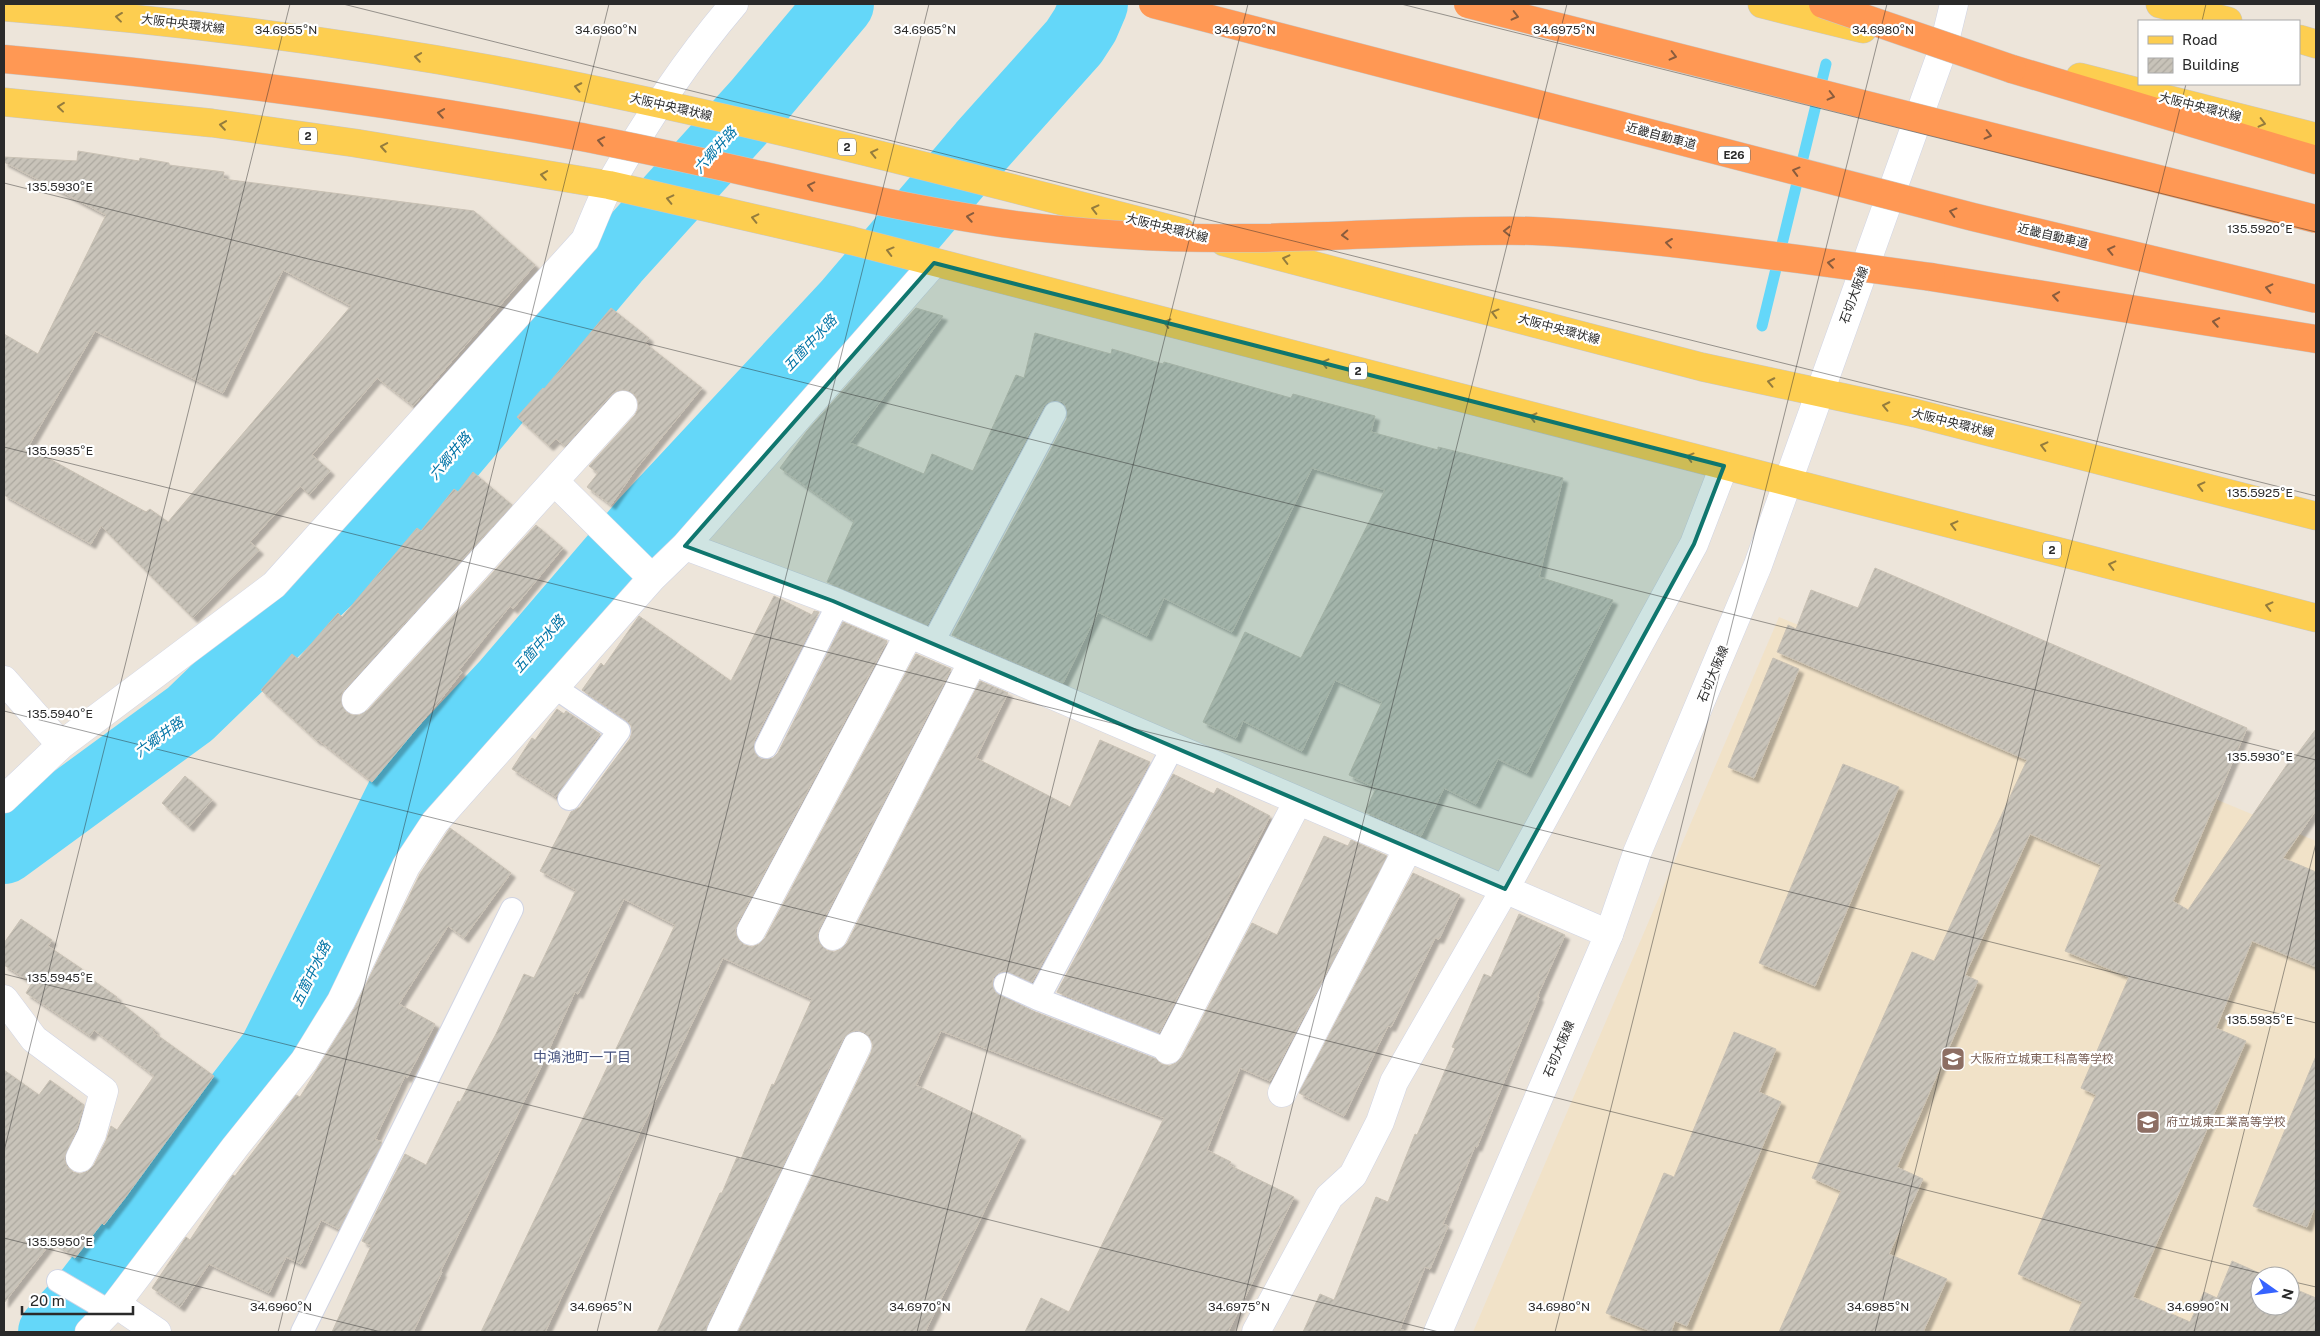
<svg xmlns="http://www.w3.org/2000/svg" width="2320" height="1336" font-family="'Public Sans','Noto Sans JP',sans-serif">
	<defs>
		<pattern id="building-hatch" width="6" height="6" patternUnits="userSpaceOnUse" patternTransform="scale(1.25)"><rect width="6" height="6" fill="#c8c3b9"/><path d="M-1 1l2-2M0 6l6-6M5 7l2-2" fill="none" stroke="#aca89f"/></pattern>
		<filter id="shadow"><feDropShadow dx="4.5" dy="4.5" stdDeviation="1" flood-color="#0004"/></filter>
	</defs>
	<rect width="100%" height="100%" fill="#ede5da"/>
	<!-- education -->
	<path fill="#f1e2c8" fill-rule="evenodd" d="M1779,617L2316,841V1332H1473ZM2260,1276H2290V1306H2260Z"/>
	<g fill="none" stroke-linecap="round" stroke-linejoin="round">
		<!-- stream -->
		<path stroke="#64d7f9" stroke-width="11" d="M1762,326L1826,64"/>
		<!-- river -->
		<path stroke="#64d7f9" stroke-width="68" d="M4,850L190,714L419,493L615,260L757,103L840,4
			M52,1332L84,1297L273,1051L400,796L506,683L644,522L846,305L982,145L1074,42L1085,25L1094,4"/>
	</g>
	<!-- building -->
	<path fill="url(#building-hatch)" stroke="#c9c1b4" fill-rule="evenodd" filter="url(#shadow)" d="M78,151L139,161L140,158L169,163V165L224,172L223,179L474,211L535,265L413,406L377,378L312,455L330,471L309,495L300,486L250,542L259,550L193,618L101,526L91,544L4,495V334L38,354L106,215L4,162V157L77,161ZM283,270L351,306L168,522L150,509L146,512L28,447L95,331L223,393Z
		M611,308L649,338L645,343L702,388L636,469L611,505L587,487L598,473L589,466L635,415L638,409V401L634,394L626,390H619L612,394L565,446L556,439L549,446L517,417L543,388L544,389Z
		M916,308L943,316L850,443L924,474L932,454L973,471L1016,375L1024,378L1035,333L1111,354L1112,349L1163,364L1164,362L1291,398L1293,394L1375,416L1371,432L1438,450V447L1563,478L1539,577L1613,600L1527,773L1498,759L1476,804L1444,788L1421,836L1365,812L1376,788L1349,775L1382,702L1335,680L1302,751L1243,721L1236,738L1203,722L1245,632L1301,658L1385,490L1312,468L1232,632L1164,598L1147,636L1098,612L1063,683L952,635L1067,419L1066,406L1061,401L1048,402L1043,407L927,625L827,582L854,521L780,468L807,431Z
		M473,472L512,505L344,690L341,696V704L346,712L352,715H360L368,710L536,525L563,548L513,609L510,606L459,670L462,672L441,699L372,782L318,740L317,741L261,690L292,654L298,659L338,613L342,617L417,528L421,531L454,489L458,492Z
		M1875,568L2247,728L2173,901L2188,910L2290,760L2292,761L2316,729V810L2283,858L2316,872V967L2252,941L2216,1028L2246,1041L2133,1297L2190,1322L2204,1292L2217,1298L2232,1261L2266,1276H2260V1306H2290V1287L2316,1298V1332H2069L2082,1302L2018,1274L2096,1095L2081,1088L2129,977L2065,951L2101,865L2030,834L1965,975L1978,981L1897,1167L1923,1179L1889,1254L1947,1279L1923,1332H1779L1841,1191L1812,1178L1912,952L1934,961L2027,760L1777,652L1788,625L1796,629L1811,590L1858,608Z
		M774,596L812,615L814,611L819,612L754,741L755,754L761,759L773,758L778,753L843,622L887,641L737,924L735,931L738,939L744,945L752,947L759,944L765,938L916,654L951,669L819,929L817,936L820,944L826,950L834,952L841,949L847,943L980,681L1008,693L976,758L1070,807L1100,740L1150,762L1032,982L1004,971L998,973L993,978L992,985L995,992L1033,1011L1156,1059L1161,1064L1169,1066L1176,1063L1182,1057L1252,923L1277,935L1324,836L1348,846L1351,840L1387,856L1270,1081L1240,1068L1207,1150L1231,1162L1229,1165L1294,1197L1228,1332H1025L1041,1298L1069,1312L1164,1118L941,1031L916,1085L1021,1136L925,1332H738L871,1053L873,1045L870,1038L864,1032L856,1030L849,1033L843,1039L707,1325L706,1332H657L720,1193H722L737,1157L741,1159L772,1084L774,1085L812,999L723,958L545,1332H481L675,925L624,899L578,994L575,992L540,1069L440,1272H442L413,1332H332L371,1246L362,1241L405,1154L426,1165L458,1101L460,1102L496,1034L524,974L534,978L576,890L540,871L571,812L580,807L630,739L632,732L631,725L626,720L582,690L601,663L604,666L639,616L731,681Z
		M1773,658L1799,669L1754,778L1728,767Z
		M557,709L564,714L566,711L600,734L556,797L512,769L532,738L535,740Z
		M1843,764L1899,787L1815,986L1759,963Z
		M1173,774L1214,794L1217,788L1270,816L1159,1033L1057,992Z
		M185,776L212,800L189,827L162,803Z
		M450,828L511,873L464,938L448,926L399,1004L435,1024L407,1078L405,1076L375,1139L382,1142L339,1229L321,1220L301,1264L286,1257L269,1293L209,1264L180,1307L152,1288L186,1237L190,1240L233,1175L235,1176L296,1095L300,1097L354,1009L420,874Z
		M1413,873L1460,895L1439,939L1435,938L1391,1027L1388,1026L1344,1116L1299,1093Z
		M1519,914L1565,935L1537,997H1539L1477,1147L1475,1146L1443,1224L1448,1226L1430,1269L1425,1267L1400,1329L1408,1332H1303L1320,1294L1334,1300L1376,1197L1388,1202L1415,1134L1417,1135L1455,1048L1452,1047L1484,974L1491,977Z
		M21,919L52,940L48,946L82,969L80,971L117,997L116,999L155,1030L153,1032L214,1076L125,1198L104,1225L102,1223L75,1258L52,1241L4,1303V1070L39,1095L50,1080L84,1105L77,1128L64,1158L67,1167L73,1172L80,1174L88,1171L94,1165L106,1141L111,1126L117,1130L154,1076L94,1030L90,1036L26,993L32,983L4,965V943Z
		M1734,1032L1776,1049L1759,1092L1781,1102L1687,1326L1675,1321L1671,1332H1653L1606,1313L1664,1173L1674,1177Z
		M2316,1056V1204L2307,1227L2253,1206Z"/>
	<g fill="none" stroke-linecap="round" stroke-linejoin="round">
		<!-- lane casing -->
		<g stroke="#d0d4e4" stroke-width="24">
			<path id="lane" d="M932,644L1055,413
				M554,687L619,731L569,799
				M766,747L838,604
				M1005,984L1038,999L1168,1050
				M1038,999L1173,747
				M58,1281L109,1311
				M302,1332L512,909"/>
		</g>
		<!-- street casing -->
		<g stroke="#d0d4e4" stroke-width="29">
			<path id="street" d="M554,481L652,578
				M685,546L934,263
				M4,680L61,745
				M356,700L623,405
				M4,799L61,745L274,585L585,240C593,222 600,202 610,184C646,121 687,59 734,4
				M751,931L909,634
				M833,936L973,661
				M4,999L34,1039L104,1091L92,1134L80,1158
				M1168,1050L1298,801
				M1282,1093L1408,848
				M116,1304L157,1332
				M89,1332L116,1304L235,1147L304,1061L341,1001L406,866L435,822L652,578L685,546L833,601L1609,934
				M721,1332L857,1046
				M1256,1332L1329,1197L1353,1175L1380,1122L1394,1082L1505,889L1694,544L1724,466"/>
		</g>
		<!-- secondary casing -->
		<g stroke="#d0d4e4" stroke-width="29">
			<path id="secondary" d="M1438,1332L1609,934L1637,853L1758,565L1943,49L1954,4"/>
		</g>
		<!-- primary casing -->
		<g stroke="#c8c8c8" stroke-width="29">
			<path id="primary" d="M1762,4L1863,29
				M2160,4L2228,21
				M4,7C168,20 333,40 495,70C726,114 955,173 1182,232
				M2299,39L2316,44
				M2080,77L2316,137
				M4,102L212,123L355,143L609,185L853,241L2316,618
				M1224,242L1702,367L1915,413L2316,516"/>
		</g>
		<!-- highway casing -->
		<g stroke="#c8c8c8" stroke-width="29">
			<path id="highway" d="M2012,69L2316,160
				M1931,277L2316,339"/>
		</g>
		<!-- lane -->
		<use href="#lane" stroke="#fff" stroke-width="22"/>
		<!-- street -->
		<use href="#street" stroke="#fff" stroke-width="28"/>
		<!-- secondary -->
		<use href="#secondary" stroke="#fff" stroke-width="28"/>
		<!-- primary -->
		<use href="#primary" stroke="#fdce50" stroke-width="28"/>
		<!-- highway -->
		<use href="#highway" stroke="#ff9854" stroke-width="28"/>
		<!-- highway-bridge casing -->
		<g stroke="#c8c8c8" stroke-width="29" stroke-linecap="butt">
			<path id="highway-bridge" d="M1153,4L1973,217L2316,299
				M1468,4L2316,219
				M1823,4L2012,69
				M4,59C192,76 379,100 565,134C716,161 864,204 1016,225C1090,234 1165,239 1240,238C1338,238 1435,229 1533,231C1585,233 1637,239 1689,245C1770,255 1850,266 1931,277"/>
		</g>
		<!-- highway-bridge -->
		<use href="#highway-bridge" stroke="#ff9854" stroke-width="28"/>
	</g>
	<!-- one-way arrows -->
	<defs><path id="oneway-chevron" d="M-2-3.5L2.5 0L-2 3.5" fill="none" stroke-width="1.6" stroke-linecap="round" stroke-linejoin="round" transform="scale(1.25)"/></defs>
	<g stroke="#8a5c3d">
		<use href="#oneway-chevron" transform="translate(1515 16) rotate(14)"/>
		<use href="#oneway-chevron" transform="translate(1673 56) rotate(14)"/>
		<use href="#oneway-chevron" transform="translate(1831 96) rotate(14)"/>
		<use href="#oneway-chevron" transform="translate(441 113) rotate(-171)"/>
		<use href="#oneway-chevron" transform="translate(1988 135) rotate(14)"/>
		<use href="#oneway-chevron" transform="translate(601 141) rotate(-169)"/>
		<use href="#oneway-chevron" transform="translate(1796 171) rotate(-165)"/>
		<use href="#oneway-chevron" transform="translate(811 186) rotate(-167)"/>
		<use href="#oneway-chevron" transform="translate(1953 212) rotate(-165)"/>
		<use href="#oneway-chevron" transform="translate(970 217) rotate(-170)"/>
		<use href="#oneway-chevron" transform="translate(1507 231) rotate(-179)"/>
		<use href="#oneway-chevron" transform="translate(1345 235) rotate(177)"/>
		<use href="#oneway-chevron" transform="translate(1669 243) rotate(-173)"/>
		<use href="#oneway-chevron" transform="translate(2111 250) rotate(-167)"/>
		<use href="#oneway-chevron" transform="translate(1831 263) rotate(-172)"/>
		<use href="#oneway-chevron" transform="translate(2269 288) rotate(-167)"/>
		<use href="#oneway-chevron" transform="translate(2056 296) rotate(-171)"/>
		<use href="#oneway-chevron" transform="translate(2216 322) rotate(-170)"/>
	</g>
	<g stroke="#947c3d">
		<use href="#oneway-chevron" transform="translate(119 17) rotate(-173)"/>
		<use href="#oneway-chevron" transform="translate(418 57) rotate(-171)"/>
		<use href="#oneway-chevron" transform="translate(578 87) rotate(-168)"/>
		<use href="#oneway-chevron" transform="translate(61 107) rotate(-174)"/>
		<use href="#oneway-chevron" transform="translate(2262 123) rotate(14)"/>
		<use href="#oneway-chevron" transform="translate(223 125) rotate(-172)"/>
		<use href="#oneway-chevron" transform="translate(384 147) rotate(-170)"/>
		<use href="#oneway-chevron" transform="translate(874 153) rotate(-167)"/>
		<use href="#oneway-chevron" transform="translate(544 175) rotate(-171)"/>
		<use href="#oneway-chevron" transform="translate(670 199) rotate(-167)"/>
		<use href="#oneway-chevron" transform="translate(1095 209) rotate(-166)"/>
		<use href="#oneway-chevron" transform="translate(755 218) rotate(-167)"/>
		<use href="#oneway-chevron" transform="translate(890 251) rotate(-165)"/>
		<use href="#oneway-chevron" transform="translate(1286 259) rotate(-166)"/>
		<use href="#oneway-chevron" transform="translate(1495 313) rotate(-165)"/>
		<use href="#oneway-chevron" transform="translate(1167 323) rotate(-166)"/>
		<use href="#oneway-chevron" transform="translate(1325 363) rotate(-166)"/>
		<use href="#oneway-chevron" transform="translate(1771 382) rotate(-168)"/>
		<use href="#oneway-chevron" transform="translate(1886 406) rotate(-168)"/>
		<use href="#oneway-chevron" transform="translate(1533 417) rotate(-166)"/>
		<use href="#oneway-chevron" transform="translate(2044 446) rotate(-166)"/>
		<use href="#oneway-chevron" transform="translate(1690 457) rotate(-165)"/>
		<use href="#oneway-chevron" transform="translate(2201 486) rotate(-166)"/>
		<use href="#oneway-chevron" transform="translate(1954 525) rotate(-166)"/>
		<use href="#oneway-chevron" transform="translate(2112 565) rotate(-166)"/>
		<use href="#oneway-chevron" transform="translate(2269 606) rotate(-166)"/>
	</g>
	<!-- marked area -->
	<path fill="#0f766e" fill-opacity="0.2" stroke="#0f766e" stroke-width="4" stroke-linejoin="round" d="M934,263L1724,466L1694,544L1505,889L833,601L685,546Z"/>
	<!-- ticks -->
	<path fill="none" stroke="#2a2a2a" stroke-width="1" stroke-opacity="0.45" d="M343,4L2316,496M1401,4L2316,232M2202,21L2206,4M4,183L2316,760M4,447L2316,1023M4,711L2271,1276M4,974L1439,1332M4,1151L290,4M4,1238L381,1332M2290,1281L2316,1287M278,1332L609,4M597,1332L929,4M917,1332L1248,4M1236,1332L1567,4M1555,1332L1887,4M1875,1332L2186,84M2194,1332L2316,843"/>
	<!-- icons -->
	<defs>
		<g id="school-square" transform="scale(1.25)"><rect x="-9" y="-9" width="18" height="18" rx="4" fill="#8d6e63" stroke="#fff"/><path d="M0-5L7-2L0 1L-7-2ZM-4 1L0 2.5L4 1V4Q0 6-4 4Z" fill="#fff"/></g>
	</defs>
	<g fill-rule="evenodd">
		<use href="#school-square" x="1953" y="1059"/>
		<use href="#school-square" x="2148" y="1122"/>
	</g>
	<g text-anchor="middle" stroke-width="4.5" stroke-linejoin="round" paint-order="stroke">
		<!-- shield labels -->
		<g fill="#fff" stroke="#6a6a6a" stroke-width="1">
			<rect x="299" y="127.5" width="18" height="17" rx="4"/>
			<rect x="838" y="138.5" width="18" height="17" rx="4"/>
			<rect x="1718" y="146.5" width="32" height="17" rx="4"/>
			<rect x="1349" y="362.5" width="18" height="17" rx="4"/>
			<rect x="2043" y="541.5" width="18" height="17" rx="4"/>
		</g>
		<g font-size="11" font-weight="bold" fill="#2a2a2a">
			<text x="308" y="140">2</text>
			<text x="847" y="151">2</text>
			<text x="1734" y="159">E26</text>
			<text x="1358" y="375">2</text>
			<text x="2052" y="554">2</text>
		</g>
		<!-- street labels -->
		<g font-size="12" fill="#2a2a2a" stroke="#fff">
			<text transform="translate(183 24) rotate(7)" y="4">大阪中央環状線</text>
			<text transform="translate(671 107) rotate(13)" y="4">大阪中央環状線</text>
			<text transform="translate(2200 107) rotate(14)" y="4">大阪中央環状線</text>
			<text transform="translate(1661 136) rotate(15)" y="4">近畿自動車道</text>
			<text transform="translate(1167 228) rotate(14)" y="4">大阪中央環状線</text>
			<text transform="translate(2053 236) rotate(13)" y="4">近畿自動車道</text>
			<text transform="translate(1854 295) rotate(-70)" y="4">石切大阪線</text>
			<text transform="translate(1559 329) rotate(15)" y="4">大阪中央環状線</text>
			<text transform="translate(1953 423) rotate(14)" y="4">大阪中央環状線</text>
			<text transform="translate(1713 674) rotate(-67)" y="4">石切大阪線</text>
			<text transform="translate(1559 1049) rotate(-67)" y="4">石切大阪線</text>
		</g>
		<!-- education labels -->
		<g font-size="12" fill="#785e54" stroke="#fff" text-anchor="start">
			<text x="1970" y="1063">大阪府立城東工科高等学校</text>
			<text x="2166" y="1126">府立城東工業高等学校</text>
		</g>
		<!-- water labels -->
		<g font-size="14" font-style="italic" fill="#0274a6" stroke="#fff">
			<text transform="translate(715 150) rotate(-48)" y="5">六郷井路</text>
			<text transform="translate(810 343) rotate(-47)" y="5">五箇中水路</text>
			<text transform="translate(450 456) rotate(-50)" y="5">六郷井路</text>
			<text transform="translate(539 644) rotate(-49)" y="5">五箇中水路</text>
			<text transform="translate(159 737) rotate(-36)" y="5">六郷井路</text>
			<text transform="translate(311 974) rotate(-64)" y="5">五箇中水路</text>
		</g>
		<!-- neighbourhood labels -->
		<g font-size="14" fill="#46537f" stroke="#fff">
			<text x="582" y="1062">中鴻池町一丁目</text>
		</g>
	</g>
	<g font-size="12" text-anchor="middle" fill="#2a2a2a" stroke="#fff" stroke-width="4.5" stroke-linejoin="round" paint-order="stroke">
		<text x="286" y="34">34.6955°N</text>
		<text x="606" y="34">34.6960°N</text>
		<text x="925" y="34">34.6965°N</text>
		<text x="1245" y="34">34.6970°N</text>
		<text x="1564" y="34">34.6975°N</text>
		<text x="1883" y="34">34.6980°N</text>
		<text x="60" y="191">135.5930°E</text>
		<text x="2260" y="233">135.5920°E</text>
		<text x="60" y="455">135.5935°E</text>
		<text x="2260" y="497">135.5925°E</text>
		<text x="60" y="718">135.5940°E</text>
		<text x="2260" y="761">135.5930°E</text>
		<text x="60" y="982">135.5945°E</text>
		<text x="2260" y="1024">135.5935°E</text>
		<text x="60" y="1246">135.5950°E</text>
		<text x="281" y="1311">34.6960°N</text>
		<text x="601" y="1311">34.6965°N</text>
		<text x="920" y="1311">34.6970°N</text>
		<text x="1239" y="1311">34.6975°N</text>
		<text x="1559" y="1311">34.6980°N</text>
		<text x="1878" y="1311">34.6985°N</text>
		<text x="2198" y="1311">34.6990°N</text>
	</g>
	<!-- border -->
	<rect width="2320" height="1336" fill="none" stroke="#2a2a2a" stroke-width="10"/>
	<!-- legend -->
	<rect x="2138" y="20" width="162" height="65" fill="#ffffff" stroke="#aaaaaa"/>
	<rect x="2148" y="36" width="25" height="8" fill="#fdce50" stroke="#aaaaaa"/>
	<text x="2182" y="45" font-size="15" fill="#2a2a2a">Road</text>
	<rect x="2148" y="58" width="25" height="15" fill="url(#building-hatch)" stroke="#aaaaaa"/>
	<text x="2182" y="70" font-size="15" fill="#2a2a2a">Building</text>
	<!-- north arrow -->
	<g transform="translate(2275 1291) rotate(104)"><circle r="24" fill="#ffffff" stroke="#aaaaaa"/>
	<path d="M0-4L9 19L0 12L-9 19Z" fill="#3663ff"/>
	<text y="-8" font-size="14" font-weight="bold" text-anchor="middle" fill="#2a2a2a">N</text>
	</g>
	<!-- scale -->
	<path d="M22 1306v8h111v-8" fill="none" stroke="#2a2a2a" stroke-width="2.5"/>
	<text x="30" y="1306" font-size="15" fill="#2a2a2a" stroke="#ffffff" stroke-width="4" paint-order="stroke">20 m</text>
</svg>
